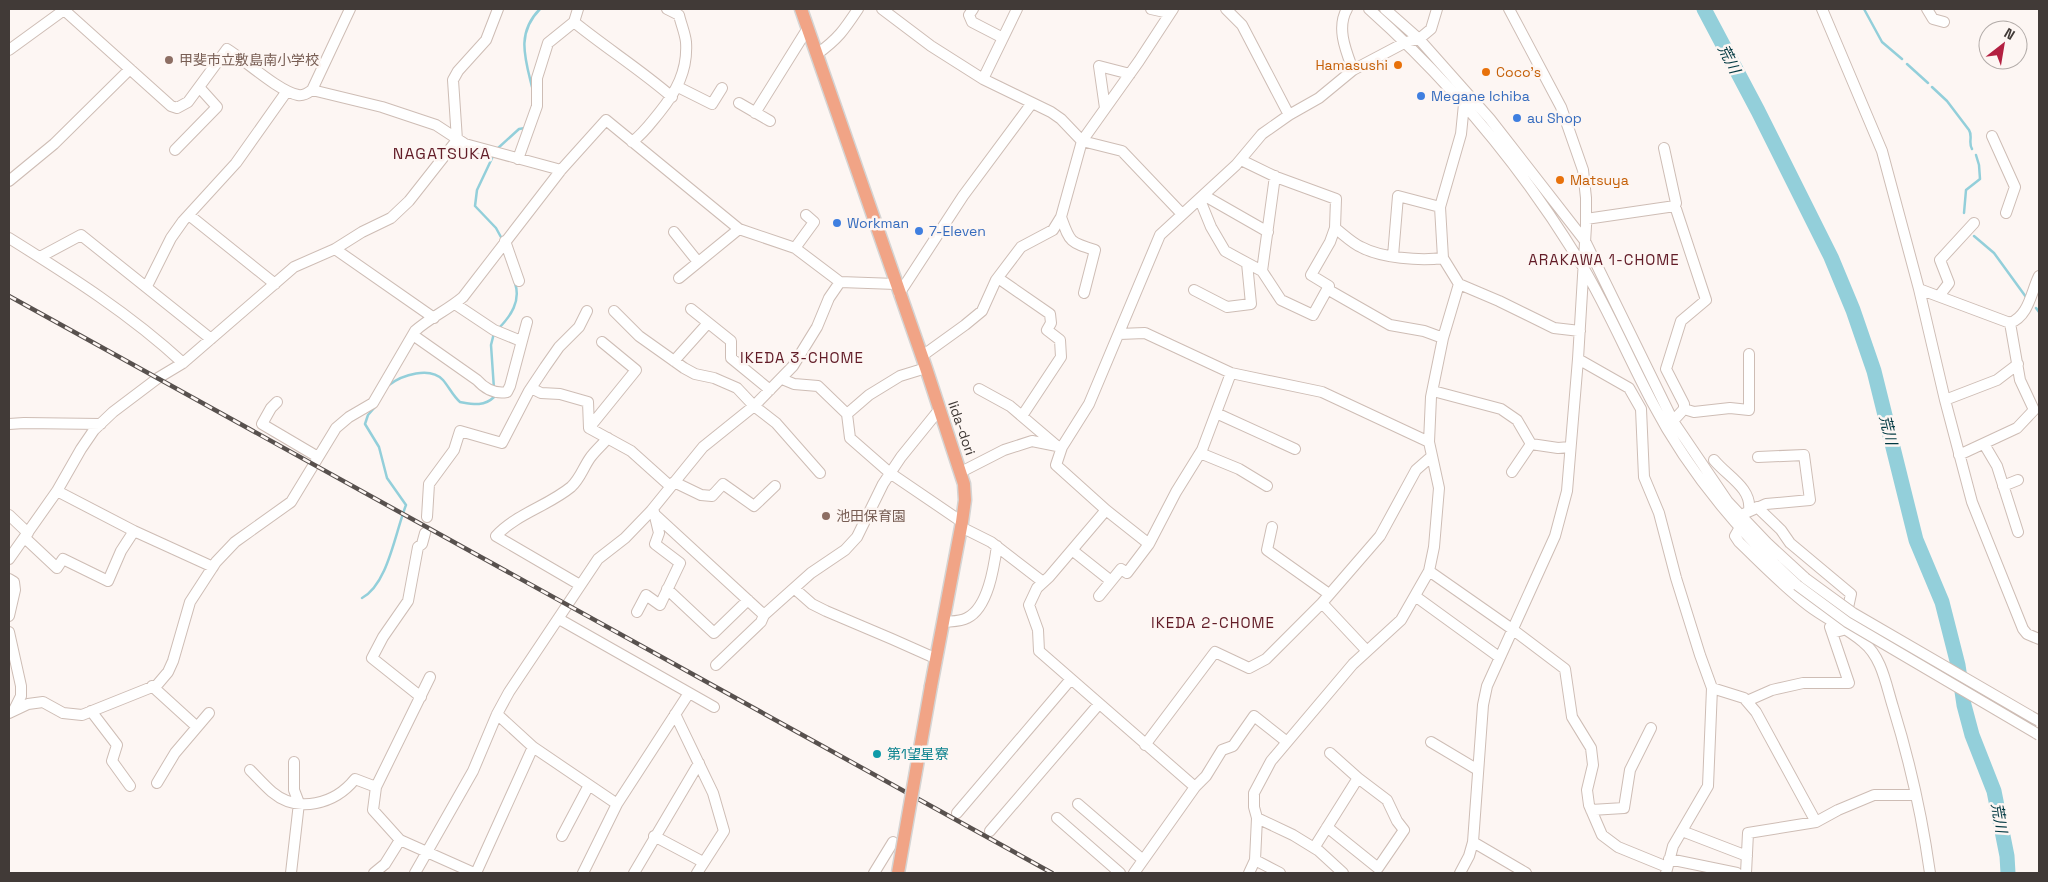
<svg xmlns="http://www.w3.org/2000/svg" width="2048" height="882" font-family="'Space Grotesk','Noto Sans JP',sans-serif">
	<rect width="100%" height="100%" fill="#fdf6f3"/>
	<g fill="none" stroke-linecap="round" stroke-linejoin="round">
		<!-- stream -->
		<path stroke="#93cfda" stroke-width="2.5" d="M1864,9L1882,42L1902,59
			M1907,64L1928,83
			M532,87C525,58 516,33 540,9
			M1932,87L1947,101L1969,130C1973,136 1968,143 1972,149
			M497,149L519,129L525,128
			M494,154L477,190L475,206L496,228L502,239
			M1964,213L1966,190L1980,179L1979,165L1976,155
			M1974,236L1994,253L2026,297
			M2036,308L2039,312
			M498,329C511,316 521,301 515,283
			M389,385C402,375 430,366 443,380C449,387 453,396 460,402C472,404 484,407 494,397V394
			M494,389L491,345L494,333
			M362,598C388,584 395,533 406,505L387,478L379,447L365,424L368,415L375,407"/>
		<!-- river -->
		<path stroke="#93cfda" stroke-width="15" d="M1704,9L1758,111L1831,257L1853,310L1874,371L1916,540L1942,602L1958,665L1964,705L1972,735L1994,791L2007,856L2008,873"/>
		<!-- minor casing -->
		<g stroke="#cebdb5" stroke-width="12">
			<path id="minor" d="M63,9L171,106L177,108L188,102L227,49C245,60 278,91 298,95C303,96 308,93 312,90L350,9
				M882,9L931,46L983,79L1051,112L1061,119L1082,141L1122,151L1182,214
				M973,9L969,15L972,22L1003,38
				M1151,9L1169,13
				M1226,9L1242,25L1289,115
				M1347,9C1336,28 1346,51 1353,70
				M1369,9C1453,84 1525,171 1583,267C1609,311 1628,357 1652,402C1689,473 1738,531 1797,585
				M1385,9L1419,39L1490,119L1585,241L1673,421L1728,502L1767,543L1805,578
				M1822,9L1882,151L1919,289L1945,400L1972,502L2023,629L2027,634L2039,639
				M1927,9L1933,19L1944,22
				M574,22C606,48 641,70 672,97
				M9,50L64,10
				M817,54C838,39 844,30 858,9
				M983,79L1017,9
				M678,87L712,104L722,88
				M312,90L382,107L436,125L465,144L561,170
				M739,103L770,121
				M1105,108L1099,66L1130,74
				M755,113L808,28
				M1992,136L2015,187L2006,213
				M632,142C643,134 650,124 659,113C676,92 688,71 686,42C685,33 681,24 679,15L667,9
				M1664,148L1676,203L1675,206
				M175,150L217,107L199,87
				M518,159L537,106V78L548,43L574,22L578,9
				M1241,160L1276,177L1336,199L1335,228C1343,234 1352,243 1361,247C1381,258 1420,261 1443,258
				M1275,176L1262,271L1281,300L1313,315L1329,286L1311,275L1330,242L1335,228
				M9,181L54,144L130,69
				M1205,196L1268,232
				M1200,200L1211,227L1225,251L1247,263
				M189,215L275,284
				M1061,217C1070,242 1069,242 1095,250L1084,293
				M1586,219L1675,206L1706,300L1681,321L1666,369L1684,404V409L1673,421
				M674,232L698,262
				M9,238C70,276 130,314 183,363
				M505,241L519,281
				M795,248L814,222L806,215
				M335,249L434,318
				M1393,256L1398,196L1440,207
				M40,257L81,235L211,339
				M679,278L739,229
				M998,278L1050,314L1051,323L1047,330L1060,340L1061,357L1022,416
				M1459,284L1499,301L1554,328L1580,331
				M147,286L171,238L183,221L236,163L287,91
				M1327,289L1390,325L1424,331L1443,338
				M1919,289L2010,323
				M1194,290L1227,307L1251,304L1247,263L1262,271
				M899,294L963,196L1032,103
				M1939,296L1949,283L1940,260L1974,223
				M455,304L494,330L521,341
				M691,309L731,341V358L770,390
				M614,311L639,336L684,368L695,374L714,378L737,388L754,406L776,423L820,473
				M1119,334L1145,333L1231,373L1322,392L1429,442
				M413,335L477,380C485,389 495,394 507,392L510,386L527,322
				M922,356L965,325L982,311L996,280L1021,247L1053,230L1061,217L1082,141L1139,61L1173,9
				M1578,359L1629,388L1641,409L1644,477L1659,513L1676,578L1700,655L1712,688L1708,786L1673,846L1666,873
				M674,361L708,323
				M782,379L794,384L818,386L847,414L850,438L890,473L962,522
				M531,388L541,393L560,394L588,402L589,428L631,451L670,486
				M979,389L1010,406L1057,446
				M1433,391L1501,409L1517,420L1531,444L1558,448L1570,447
				M1945,400L1997,380L2018,364
				M277,402L271,408L262,424L318,457
				M1684,409L1694,412L1730,408L1749,410V354
				M1216,413L1295,449
				M847,414L869,395L900,376L926,368
				M9,424L24,423L101,424
				M589,428L636,370L602,342
				M1984,444L1997,466L2018,532
				M1062,447L1056,465L1106,510L1049,577L1037,588L1029,605L1038,630L1039,651L1195,787L1134,873
				M1200,453L1239,469L1267,486
				M1959,455L2017,428L2034,410L2020,380L2010,323C2029,316 2031,292 2039,276
				M1714,460C1727,476 1752,488 1749,510
				M961,472L1004,450L1032,441L1062,447L1089,404L1160,235L1236,165L1262,134L1289,115L1319,98L1353,70L1406,42L1419,39L1431,29L1437,9
				M1512,472L1531,444
				M674,482L701,495L712,496L723,484L754,506L775,486
				M2003,486L2018,480
				M57,491L134,531L213,567
				M1757,507L1781,530L1790,543L1851,594L1843,630L1832,633
				M1106,510L1149,544L1176,492L1202,450L1231,373
				M651,511L764,615L811,573L845,550L857,537L883,484L901,457L939,410
				M9,515L28,533
				M1741,515L1766,504L1810,500L1804,455L1758,457
				M427,517L429,484L454,450L460,431L502,443L529,391L545,367L559,347L579,327L587,311
				M961,527L991,542L1043,582
				M1272,527L1267,550L1329,594
				M1739,529L1735,536L1739,542C1762,564 1784,587 1809,606C1826,619 1847,628 1863,642C1882,657 1886,685 1893,707C1910,762 1922,816 1930,873
				M25,538L57,568L63,559L108,581L121,551L134,531
				M1072,550L1111,581
				M9,559L57,491L81,449L94,430L113,412L158,378L183,363L294,267L335,249L362,232L391,218L409,201L457,140L453,80L458,71L486,40L498,9
				M1429,571L1512,629L1565,669L1572,717L1591,748L1593,765L1587,790L1589,805L1602,835L1618,847L1667,867
				M9,579L14,582L15,590L9,616
				M580,585L496,536C516,514 548,506 571,487C580,479 583,468 590,458C595,451 602,445 608,438
				M667,589L714,633L748,600
				M795,589L812,604L826,611L892,639L937,659
				M1099,596L1121,569L1127,573L1149,544
				M1415,596L1499,657
				M1322,603L1367,651
				M637,612L646,595L660,605L680,563L655,544L659,533L654,512
				M559,619L714,707
				M943,622C951,621 960,622 967,618C988,608 994,567 997,546
				M9,632L21,686V696L14,710
				M716,665L761,622L764,615
				M430,677L376,787L373,810L400,840L474,873
				M152,686L197,727
				M1712,688L1744,698L1756,712L1816,822
				M421,697L372,658L383,637L408,601L418,547L422,544L425,533
				M1747,701L1772,690L1803,683H1849L1830,627
				M91,711L117,745L112,761L130,786
				M9,713L28,704L43,702L63,713L82,715L157,685L168,672L173,661L190,602L216,562L235,542L291,502L336,428L349,417L373,403L415,331C429,318 448,310 463,297L561,170L606,120L739,229L795,248L840,282
				M497,714L533,747L617,804
				M675,714L713,793L724,831L697,873
				M1431,742L1478,770
				M1145,745L1215,652L1249,668L1266,659L1322,603L1380,536L1416,470L1432,456
				M250,770C257,777 264,785 272,792C298,814 335,804 355,779L376,787
				M157,783L175,753L209,713
				M1195,787L1206,776L1222,750L1233,746L1254,716L1287,742
				M1078,804L1143,860
				M1591,810L1624,808L1630,770L1651,728
				M957,813L1071,679
				M1057,818L1120,873
				M1257,818L1293,835L1319,851L1343,873
				M1327,827L1378,868L1404,830L1397,821L1387,800L1358,778
				M990,831L1099,704
				M1682,831L1747,856
				M562,836L589,785
				M654,836L703,862
				M1473,842L1526,873
				M1314,848L1358,778L1330,753
				M1669,859L1737,873
				M1255,860L1280,873
				M291,873L299,803L294,790V762
				M374,873L385,864L400,840
				M415,873L473,771L497,714L509,692L598,559L625,538L651,511L703,447L754,406L793,366L817,327L829,298L840,282L896,284
				M476,873L533,747
				M583,873L617,804L689,693
				M634,873L699,763
				M874,873L893,842
				M1249,873L1255,860L1257,818L1254,807V793L1271,761L1353,664L1401,620L1429,571L1434,547L1439,488L1429,442L1431,397L1443,338L1459,284L1443,258L1440,207L1461,134L1464,104
				M1460,873L1469,856L1473,842L1483,705L1487,686L1555,536L1567,491L1578,359L1586,226V198L1583,170L1561,107L1509,9
				M1746,873L1748,833L1816,822L1838,810L1874,795H1916"/>
		</g>
		<!-- major casing -->
		<g stroke="#d5d4d3" stroke-width="15">
			<path id="major" d="M801,9L926,368L964,484L965,500L962,522L931,686"/>
		</g>
		<!-- minor -->
		<use href="#minor" stroke="#fff" stroke-width="10"/>
		<!-- major -->
		<use href="#major" stroke="#f1a486" stroke-width="12"/>
		<!-- rail casing -->
		<g stroke="#58514e" stroke-width="4.5">
			<path id="rail" d="M9,296L1052,873"/>
		</g>
		<!-- rail -->
		<use href="#rail" stroke="#fdf6f3" stroke-width="2.5" stroke-dasharray="8" stroke-linecap="butt"/>
		<!-- minor-bridge casing -->
		<g stroke="#cebdb5" stroke-width="12" stroke-linecap="butt">
			<path id="minor-bridge" d="M1805,578L1853,613L2039,721
				M1797,585L1847,622L2039,735"/>
		</g>
		<!-- major-bridge casing -->
		<g stroke="#d5d4d3" stroke-width="15" stroke-linecap="butt">
			<path id="major-bridge" d="M898,873L931,686"/>
		</g>
		<!-- minor-bridge -->
		<use href="#minor-bridge" stroke="#fff" stroke-width="10"/>
		<!-- major-bridge -->
		<use href="#major-bridge" stroke="#f1a486" stroke-width="12"/>
	</g>
	<!-- markers -->
	<g fill="#8d6e63" stroke="#fdf6f3" stroke-width="2">
		<circle cx="169" cy="60" r="5"/>
		<circle cx="826" cy="516" r="5"/>
	</g>
	<g fill="#e8710a" stroke="#fdf6f3" stroke-width="2">
		<circle cx="1398" cy="65" r="5"/>
		<circle cx="1486" cy="72" r="5"/>
		<circle cx="1560" cy="180" r="5"/>
	</g>
	<g fill="#3f7fe0" stroke="#fdf6f3" stroke-width="2">
		<circle cx="1421" cy="96" r="5"/>
		<circle cx="1517" cy="118" r="5"/>
		<circle cx="837" cy="223" r="5"/>
		<circle cx="919" cy="231" r="5"/>
	</g>
	<circle fill="#0f9aa8" stroke="#fdf6f3" stroke-width="2" cx="877" cy="754" r="5"/>
	<g text-anchor="middle" stroke-width="5" stroke-linejoin="round" paint-order="stroke">
		<!-- education labels -->
		<g font-size="14" fill="#785e54" stroke="#fdf6f3" text-anchor="start">
			<text x="179" y="65">甲斐市立敷島南小学校</text>
			<text x="836" y="521">池田保育園</text>
		</g>
		<!-- food labels -->
		<g font-size="14" fill="#c56008" stroke="#fdf6f3" text-anchor="start">
			<text x="1388" y="70" text-anchor="end">Hamasushi</text>
			<text x="1496" y="77">Coco's</text>
			<text x="1570" y="185">Matsuya</text>
		</g>
		<!-- shop labels -->
		<g font-size="14" fill="#366cbe" stroke="#fdf6f3" text-anchor="start">
			<text x="1431" y="101">Megane Ichiba</text>
			<text x="1527" y="123">au Shop</text>
			<text x="847" y="228">Workman</text>
			<text x="929" y="236">7-Eleven</text>
		</g>
		<!-- street labels -->
		<g font-size="14" fill="#413a37" stroke="#fdf6f3">
			<text transform="translate(962 428) rotate(71)" y="5">Iida-dori</text>
		</g>
		<!-- culture labels -->
		<g font-size="14" fill="#0d838f" stroke="#fdf6f3" text-anchor="start">
			<text x="887" y="759">第1望星寮</text>
		</g>
		<!-- water labels -->
		<g font-size="15" font-style="italic" fill="#003841" stroke="#fdf6f3">
			<text transform="translate(1729 59) rotate(63)" y="5">荒川</text>
			<text transform="translate(1888 430) rotate(76)" y="5">荒川</text>
			<text transform="translate(1999 818) rotate(80)" y="5">荒川</text>
		</g>
		<!-- neighbourhood labels -->
		<g font-size="15" letter-spacing="1" fill="#621c27" stroke="#fdf6f3">
			<text x="1604" y="265">ARAKAWA 1-CHOME</text>
			<text x="802" y="363">IKEDA 3-CHOME</text>
			<text x="1213" y="628">IKEDA 2-CHOME</text>
		</g>
		<!-- quarter labels -->
		<g font-size="16" letter-spacing="1" fill="#621c27" stroke="#fdf6f3">
			<text x="442" y="159">NAGATSUKA</text>
		</g>
	</g>
	<!-- border -->
	<rect width="2048" height="882" fill="none" stroke="#413a37" stroke-width="20"/>
	<!-- north arrow -->
	<g transform="translate(2003 45) rotate(31)"><circle r="24" fill="#fdf6f3" stroke="#b2aba8"/>
	<path d="M0-4L9 19L0 12L-9 19Z" fill="#b32041"/>
	<text y="-8" font-size="14" font-weight="bold" text-anchor="middle" fill="#413a37">N</text>
	</g>
</svg>
